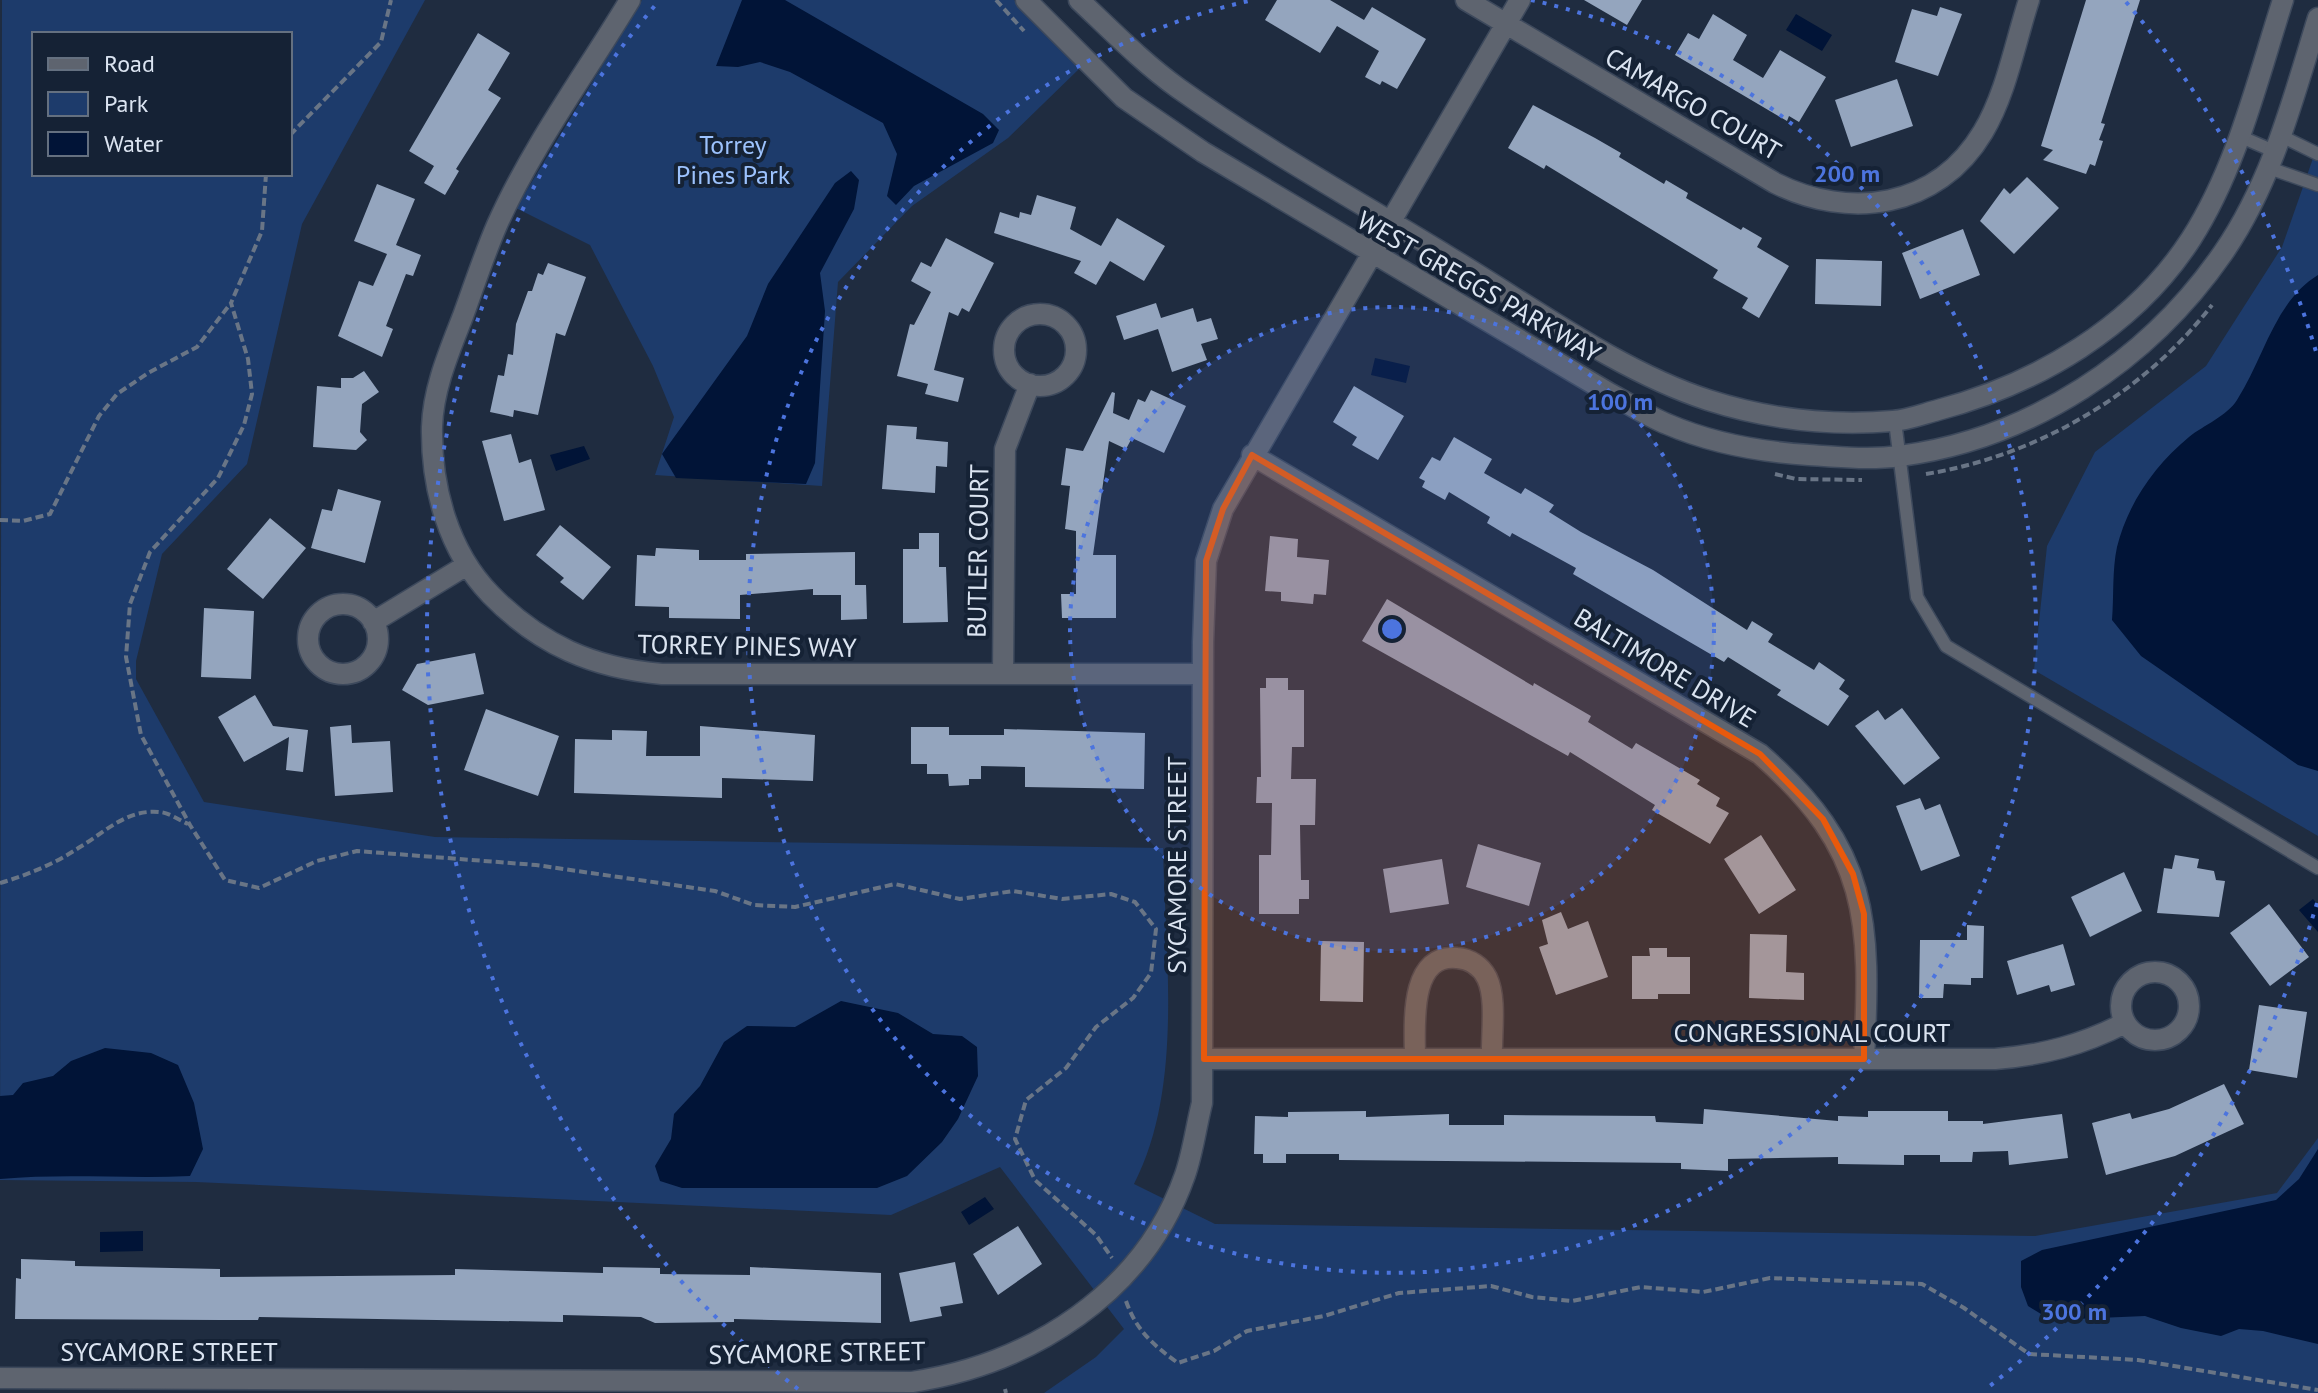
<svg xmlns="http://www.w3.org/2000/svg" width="2318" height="1393" font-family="'PT Sans',sans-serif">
	<rect width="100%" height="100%" fill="#1f2c40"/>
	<!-- green -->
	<path fill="#1d3b6b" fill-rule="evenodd" d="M2,0H425L302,224L247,464L162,554L136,661V679L204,802L435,837L1163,848C1165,955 1184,1087 1134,1184L1215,1224L2035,1236L2277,1193L2318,1138V1393H1044L1096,1357L1124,1329L1000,1167L891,1215L196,1182L0,1180ZM34,34H290V174H34Z
		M642,0H1014L1080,68L1008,138L912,206L838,282L822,486L655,475L674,417L653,366L590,245L516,208Z
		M2318,144V836L2034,670L2047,546L2095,452L2206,366L2282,247Z"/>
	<!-- water -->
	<path fill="#011437" d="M742,0H785L983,114L999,130L993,143L914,186L896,205L887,196L897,154L883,123L790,72L760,62L738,67L716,66Z
		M1796,14L1832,35L1822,51L1786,30Z
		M851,171L859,180L854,209L820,273L825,311L815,463L806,484L676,478L662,454L747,336L768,284L835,183Z
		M2318,275V771L2298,765L2141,656L2112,620C2114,597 2112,570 2117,547C2128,503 2155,465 2189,437C2204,425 2227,416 2237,400C2264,358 2275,301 2318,275Z
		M1375,358L1410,366L1406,383L1371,375Z
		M584,446L590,459L556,471L550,455Z
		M2313,899L2318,905V932L2299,910Z
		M841,1001L898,1013L933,1034L962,1036L977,1047L978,1076L958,1119L942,1142L907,1176L877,1188H682L660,1181L655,1166L671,1139L674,1114L700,1086L724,1042L747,1026L795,1027Z
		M105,1048L151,1053L178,1065L194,1103L203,1149L190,1176C126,1179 64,1173 0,1179V1096L13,1095L23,1083L53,1076L71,1061Z
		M2318,1149V1344L2263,1331L2239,1329L2221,1336L2181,1328L2145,1316L2051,1320L2028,1306L2021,1287V1261L2042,1250L2276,1200L2299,1179Z
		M985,1197L994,1209L969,1225L961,1212Z
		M143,1231V1251L100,1252V1232Z"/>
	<!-- building -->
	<path fill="#94a5be" d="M1277,0H1330L1364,20L1372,7L1426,39L1397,89L1382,81L1380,85L1365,77L1379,51L1337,26L1320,53L1265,20Z
		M1584,0H1642L1627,25Z
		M2086,0H2140L2101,123L2105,124L2099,140L2103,141L2095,166L2090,164L2086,174L2043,160L2053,150L2041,146Z
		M1940,7L1962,14L1938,76L1895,62L1912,9L1937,16Z
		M1713,14L1747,35L1733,60L1763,78L1780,50L1826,77L1799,122L1789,116L1787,121L1675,55L1688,33L1699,39Z
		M478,33L510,53L488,90L501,98L456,169L459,171L445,195L424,183L434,166L409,151Z
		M1897,79L1913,126L1851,147L1835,100Z
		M1533,105L1595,138L1621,153L1619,157L1664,184L1666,180L1688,193L1686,198L1741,230L1743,227L1762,238L1757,247L1789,266L1759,318L1742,308L1748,298L1713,278L1718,270L1546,165L1544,169L1508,148Z
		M2027,177L2059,208L2014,254L1980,221L2004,188L2010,194Z
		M377,184L415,199L396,245L421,255L413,276L406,274L386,326L393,329L382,357L338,336L359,281L373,286L387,254L354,241Z
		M1037,195L1076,207L1070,229L1101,246L1117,218L1165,246L1144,281L1110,261L1096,285L1074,273L1081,261L994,233L1000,212L1019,218L1020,212L1031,215Z
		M1963,229L1980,275L1920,299L1902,253Z
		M946,238L994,263L969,312L962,308L958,316L949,312L934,370L964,378L958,402L925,394L928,384L897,376L910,324L914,325L931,292L911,281L921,262L931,267Z
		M1816,259L1882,261L1881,306L1815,304Z
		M548,263L586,277L565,336L556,333L538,415L514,410L513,417L490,412L498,375L504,376L508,354L513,355L516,324L528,291H532L538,273L543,275Z
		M1156,303L1161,318L1193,308L1197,322L1211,318L1218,339L1201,344L1207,360L1172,372L1158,329L1124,340L1116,316Z
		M364,371L379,392L362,404L360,432L367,440L356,450L313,447L317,386L341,388V378H353Z
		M1354,386L1404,416L1378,460L1352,445L1357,437L1333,422Z
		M1151,390L1186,406L1164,453L1132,438L1126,449L1109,441L1093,555H1116V618H1062L1061,594H1076V531L1065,529L1070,486L1061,485L1066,448L1083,451L1112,392L1115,393L1113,413L1129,420L1138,399L1145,402Z
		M887,425L917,427L916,439L948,442L947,467L936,466L935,493L882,489Z
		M511,434L519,463L531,459L545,510L504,521L482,441Z
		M1454,437L1492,459L1484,473L1521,494L1525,488L1554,505L1549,512L1581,532L1653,570L1747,630L1752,621L1773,634L1768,642L1814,670L1819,662L1845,680L1839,689L1849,696L1828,726L1777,695L1781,690L1728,657L1724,662L1573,574L1576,568L1512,533L1510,537L1487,523L1490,517L1449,492L1445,500L1422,487L1425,481L1419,478L1432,457L1440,461Z
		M338,489L381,501L365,563L311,548L322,509L332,511Z
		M270,518L306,548L263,599L227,569Z
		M560,525L611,567L583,600L560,582L564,578L536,555Z
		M919,533H939V567H946L948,622L903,623V549H919Z
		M1270,536L1298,539L1297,557L1329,560L1326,595L1314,594L1313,604L1281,601V592L1265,591Z
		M656,548L699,550V560H746V554L855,552V585H866L867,619L841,620V595H813V589L740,595V619L669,618V607L635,606L637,555L655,556Z
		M1387,599L1533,686L1534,683L1591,716L1588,722L1632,749L1636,743L1700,780L1697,784L1720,798L1716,806L1729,813L1710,844L1652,810L1655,805L1570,752L1568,756L1362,641Z
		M204,608L254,611L251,679L201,677Z
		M475,653L484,694L428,705L402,690L417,664Z
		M1266,678H1288V690H1304V747H1292L1291,779H1316L1315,825H1300L1301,880H1309V899H1299V914H1259V855H1271L1272,803H1256L1257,777H1261L1260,688H1266Z
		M255,695L273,726L308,730L303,772L286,770L289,737L244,762L218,717Z
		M1902,708L1940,758L1904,785L1855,726L1878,710L1885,720Z
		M486,709L559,736L538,796L464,770Z
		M351,725L352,743L390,741L393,792L335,796L330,727Z
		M700,726L815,735L813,781L722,778V798L574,793L575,739L612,740V730L647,731L646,756H700Z
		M911,727H949V735H1004V729L1145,733L1144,789L1025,787V767L981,766V779H969V785L949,786L948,774H927V764H911Z
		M1920,798L1925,810L1940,804L1960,856L1921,871L1896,806Z
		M1761,835L1796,890L1759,914L1724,859Z
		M1478,844L1541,863L1529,906L1466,887Z
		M2175,855L2199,859L2197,868L2214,871L2216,880L2225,881L2219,917L2157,913L2164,868L2172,869Z
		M1442,859L1449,904L1390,913L1383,869Z
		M2124,872L2142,911L2090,937L2071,897Z
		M2269,904L2309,957L2270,986L2230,933Z
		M1561,912L1568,929L1588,921L1608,977L1556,995L1539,947L1548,944L1542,920Z
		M1967,925L1984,926L1983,978H1971V985L1944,984L1943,998H1919L1920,940H1967Z
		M1750,934L1787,935L1786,972L1804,973V1000L1749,998Z
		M1321,941L1364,942L1363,1002L1320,1001Z
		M2063,944L2075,985L2051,992L2049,985L2017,995L2007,961Z
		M1649,948H1667V957H1690V994H1658V999H1632V956H1650Z
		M2259,1005L2307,1012L2297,1078L2249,1070Z
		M2224,1084L2244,1124L2175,1156L2106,1175L2092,1123L2130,1113L2132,1119L2169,1109Z
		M1704,1109L1838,1121V1116L1868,1117V1111H1948V1121H1983V1124L2062,1114L2068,1158L2009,1165L2008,1151L1973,1152L1972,1162H1940V1155H1904V1165L1838,1164V1157L1728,1159V1171L1681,1169V1163L1339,1160V1154H1286V1163H1263V1154H1254L1255,1116L1288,1117V1112L1366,1111V1117L1449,1114V1125H1504V1115L1655,1116L1656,1122L1703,1124Z
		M1018,1226L1042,1264L998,1295L973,1254Z
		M21,1259L75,1261V1266L220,1269V1277L455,1275V1269L603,1273V1267L660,1268V1274L750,1275V1267L881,1273V1323L734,1319V1322L655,1323L641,1317L563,1315V1322L259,1317L258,1320H219L15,1319L16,1278L21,1279Z
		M955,1262L963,1303L940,1307L942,1316L910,1322L899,1273Z"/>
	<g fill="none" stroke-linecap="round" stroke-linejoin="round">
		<!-- lane casing -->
		<g stroke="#3d495c" stroke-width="15">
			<path id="lane" d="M2239,136L2276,152
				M2281,136L2318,154
				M2269,168L2318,185
				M1895,421L1917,597L1946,646L2318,868"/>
		</g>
		<!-- street casing -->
		<g stroke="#3d495c" stroke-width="23">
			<path id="street" d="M630,0C586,73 531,148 497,225C484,255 474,286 463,316C449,352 433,389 432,427C431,487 448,551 491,595C540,645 593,668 662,674H1202
				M1026,0L1124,98L1203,152L1609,393C1628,403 1647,416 1667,424C1711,443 1762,452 1809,455C1838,457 1870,460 1900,456C2031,439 2149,360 2223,253C2272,182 2293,99 2318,18
				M1079,0C1111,30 1142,62 1178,88C1264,149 1359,202 1449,257C1531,306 1618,371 1708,400C1767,419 1831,426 1893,421C1908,420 1923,414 1938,410C2037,384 2134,327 2191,239C2237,167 2257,81 2283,0
				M1466,0L1775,183C1849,220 1937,209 1983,132C2006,94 2015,43 2029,0
				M1004 350a36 36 0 1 1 72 0a36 36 0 1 1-72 0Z
				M1252,455L1760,754C1870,850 1871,920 1864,1059
				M308 639a35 35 0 1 1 70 0a35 35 0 1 1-70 0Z
				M373,622L467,565
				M1003,674L1005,449L1030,384
				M2121 1006a34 34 0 1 1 68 0a34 34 0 1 1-68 0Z
				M1204,1059H1995C2043,1055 2082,1045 2125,1023
				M1415,1059C1415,1027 1408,953 1457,958C1470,959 1481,966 1487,978C1497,999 1491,1035 1492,1059
				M0,1378L912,1382C1031,1364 1144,1293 1185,1175C1193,1152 1196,1127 1202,1103L1203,642L1206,561L1223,509L1520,0"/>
		</g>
		<!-- path -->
		<path stroke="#697586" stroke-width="4" stroke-dasharray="8 4" stroke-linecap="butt" d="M996,0L1024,31
			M290,135L381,42L391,0
			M266,174L262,231L231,303L248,359L252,394L244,425L218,478L150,552L130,604L126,657L141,735L190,825L225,880L259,888L317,861L357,851L536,865L715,891L754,905L795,907L895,884L960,899L1013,891L1062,899L1111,894L1135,902L1156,929L1151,973L1133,998L1096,1027L1066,1068L1026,1100L1015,1139L1035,1180L1096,1235L1112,1258
			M1775,474L1796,479L1862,480
			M1926,474C2037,456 2143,394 2212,305
			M0,520L23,521L50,514L99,416L117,394L148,373L197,347L231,303
			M0,883C28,875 56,863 80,847C105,832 127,809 159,812C168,812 179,820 188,824
			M1126,1301C1136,1330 1153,1345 1178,1363L1214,1351L1247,1331L1324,1316L1399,1293L1491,1286L1532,1297L1572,1301L1641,1287L1703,1292L1770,1278L1922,1284L1964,1308L2029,1354L2138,1360L2318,1390
			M1005,1389L1006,1393"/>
		<!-- lane -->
		<use href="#lane" stroke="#5e646f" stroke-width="12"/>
		<!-- street -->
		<use href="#street" stroke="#5e646f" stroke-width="20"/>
	</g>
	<!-- marked area -->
	<path fill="#e8590c" fill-opacity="0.2" stroke="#e8590c" stroke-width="6" stroke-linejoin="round" d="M1252,455L1760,754L1823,819L1853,874L1864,914V1059H1204L1206,561L1223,509Z"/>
	<!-- distance rings -->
	<circle cx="1392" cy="629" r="322" fill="#4c74de" fill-opacity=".12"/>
	<g fill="none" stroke="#4c74de" stroke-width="4" stroke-dasharray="4 8">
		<circle cx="1392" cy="629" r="322"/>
		<path d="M1531 0A644 644 0 1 1 1253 0"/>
		<path d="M2317 903A965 965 0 0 1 1986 1389M798 1389A965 965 0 0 1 658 2M2126 2A965 965 0 0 1 2317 355"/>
	</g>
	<g text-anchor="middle" stroke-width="8" stroke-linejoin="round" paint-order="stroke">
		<!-- street labels -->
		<g font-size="26" fill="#dbe4f1" stroke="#152235">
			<text transform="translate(1693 104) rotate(30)" y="9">CAMARGO COURT</text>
			<text transform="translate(1479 287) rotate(30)" y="9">WEST GREGGS PARKWAY</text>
			<text transform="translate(978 551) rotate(-89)" y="9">BUTLER COURT</text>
			<text transform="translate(747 646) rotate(1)" y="9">TORREY PINES WAY</text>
			<text transform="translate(1665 668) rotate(31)" y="9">BALTIMORE DRIVE</text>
			<text transform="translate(1177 865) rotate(-90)" y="9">SYCAMORE STREET</text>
			<text x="1812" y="1042">CONGRESSIONAL COURT</text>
			<text x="169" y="1361">SYCAMORE STREET</text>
			<text transform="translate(817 1353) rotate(-1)" y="9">SYCAMORE STREET</text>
		</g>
		<!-- park labels -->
		<g font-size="26" fill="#9cc2fd" stroke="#152235">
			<text x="733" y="154">Torrey<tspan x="733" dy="30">Pines Park</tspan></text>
		</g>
	</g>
	<circle cx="1392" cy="629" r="12" fill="#4c74de" stroke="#152235" stroke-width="4"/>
	<g font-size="24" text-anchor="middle" font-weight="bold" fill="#4c74de" stroke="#152235" stroke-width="8" stroke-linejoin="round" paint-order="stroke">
		<text x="1847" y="182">200 m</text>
		<text x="1620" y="410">100 m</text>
		<text x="2074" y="1320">300 m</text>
	</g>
	<!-- legend -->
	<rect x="32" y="32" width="260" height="144" fill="#152235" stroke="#647080" stroke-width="2"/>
	<rect x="48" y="58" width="40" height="12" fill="#5e646f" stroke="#647080" stroke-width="2"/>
	<text x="104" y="72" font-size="24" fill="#dbe4f1">Road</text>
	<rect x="48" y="92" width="40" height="24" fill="#1d3b6b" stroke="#647080" stroke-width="2"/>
	<text x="104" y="112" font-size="24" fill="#dbe4f1">Park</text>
	<rect x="48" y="132" width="40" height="24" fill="#011437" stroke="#647080" stroke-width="2"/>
	<text x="104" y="152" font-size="24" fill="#dbe4f1">Water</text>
</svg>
